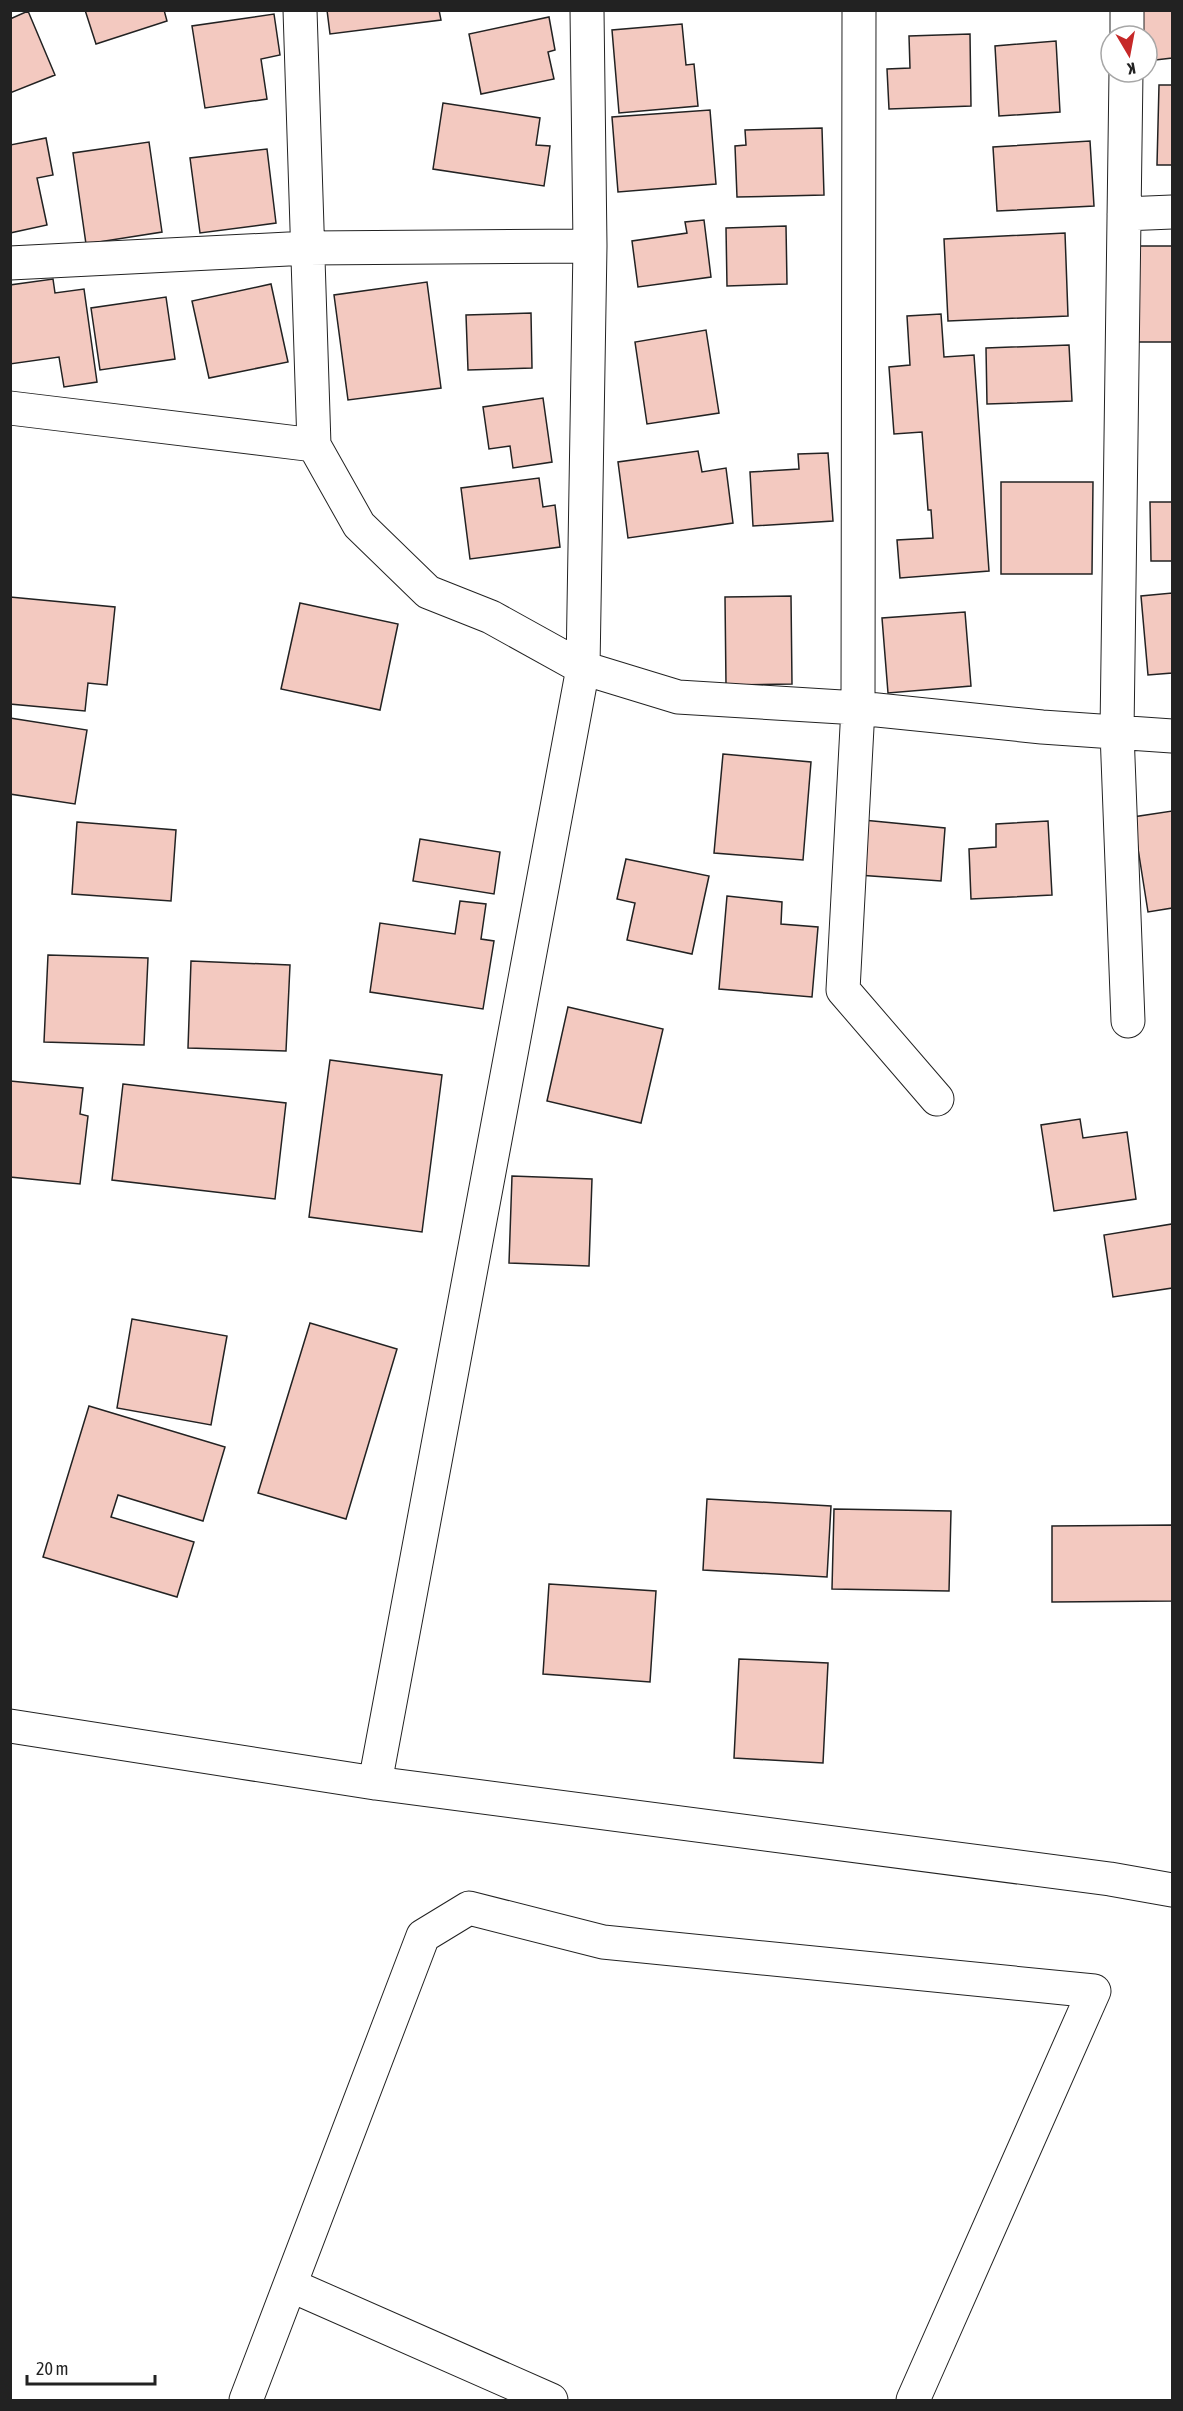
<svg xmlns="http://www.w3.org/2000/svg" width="1183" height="2411" font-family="'Asap Condensed',sans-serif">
	<rect width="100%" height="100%" fill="#fff"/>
	<!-- building -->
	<path fill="#f3c9c0" stroke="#222" stroke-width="1.5" d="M85,10H164L167,21L96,44Z
		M327,10H439L441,20L330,34Z
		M1140,10H1172V58L1147,61V36H1143Z
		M28,11L55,75L10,93V19Z
		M274,14L280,55L261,59L267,99L205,108L192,26Z
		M549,17L555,50L548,52L554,79L481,94L469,34Z
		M682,24L686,65L694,64L698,106L619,113L612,30Z
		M970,34L971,106L889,109L887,69L910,68L909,36Z
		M1056,41L1060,112L999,116L995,46Z
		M1159,85H1172V165H1157Z
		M443,103L540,118L536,145L550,146L544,186L433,169Z
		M710,110L716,184L618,192L612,117Z
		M822,128L824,195L737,197L735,146L746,145L745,130Z
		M46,138L53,175L37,178L47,225L10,233V145Z
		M1090,141L1094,206L997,211L993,147Z
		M149,142L162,232L86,244L73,153Z
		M267,149L276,223L200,233L190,158Z
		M704,220L711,277L638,287L632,241L687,233L685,222Z
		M786,226L787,284L727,286L726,228Z
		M1065,233L1068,316L948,321L944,239Z
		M1133,246H1172V342H1135Z
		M53,279L55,293L84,289L97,382L64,387L59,357L10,364V285Z
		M427,282L441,388L348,400L334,295Z
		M271,284L288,362L209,378L192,301Z
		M166,297L175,359L100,370L91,308Z
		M531,313L532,368L468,370L466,315Z
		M941,314L944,357L974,355L989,571L900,578L897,540L933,538L931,510H928L922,432L894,434L889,367L910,365L907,316Z
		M706,330L719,413L647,424L635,342Z
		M1069,345L1072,401L987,404L986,348Z
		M543,398L552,462L513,468L510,446L489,449L483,407Z
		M698,451L702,472L726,468L733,523L628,538L618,462Z
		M828,453L833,521L753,526L750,472L799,469L798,454Z
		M539,478L543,507L555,505L560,547L470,559L461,488Z
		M1001,482H1093L1092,574H1001Z
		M1150,502H1172V561H1151Z
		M1172,593V673L1148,675L1141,596Z
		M791,596L792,684L726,685L725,597Z
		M10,597L115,607L107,685L88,683L85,711L10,704Z
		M300,603L398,624L380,710L281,689Z
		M965,612L971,686L888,693L882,618Z
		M10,718L87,730L75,804L10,794Z
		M723,754L811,762L803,860L714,853Z
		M1172,811V908L1148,912L1133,817Z
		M863,820L945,828L941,881L858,875Z
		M1048,821L1052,895L971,899L969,849L996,847V824Z
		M77,822L176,830L171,901L72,894Z
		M420,839L500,852L494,894L413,881Z
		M626,859L709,876L692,954L627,940L635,903L617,899Z
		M727,896L782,902L781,924L818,927L812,997L719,989Z
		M460,901L486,904L481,939L494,941L483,1009L370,992L380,923L455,934Z
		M48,955L148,958L144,1045L44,1042Z
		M191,961L290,965L286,1051L188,1048Z
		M568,1007L663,1029L641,1123L547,1101Z
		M330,1060L442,1075L422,1232L309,1217Z
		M10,1081L83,1088L80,1114L88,1116L80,1184L10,1177Z
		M123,1084L286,1103L275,1199L112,1180Z
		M1080,1119L1083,1138L1127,1132L1136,1199L1054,1211L1041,1125Z
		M512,1176L592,1179L589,1266L509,1263Z
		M1172,1224V1288L1113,1297L1104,1235Z
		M132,1319L227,1336L211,1425L117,1408Z
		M310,1323L397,1349L346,1519L258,1493Z
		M89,1406L225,1447L203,1521L118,1495L111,1517L194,1542L177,1597L43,1557Z
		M707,1499L831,1506L827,1577L703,1570Z
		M834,1509L951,1511L949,1591L832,1589Z
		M1172,1525V1601L1052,1602V1526Z
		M549,1584L656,1591L650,1682L543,1674Z
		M739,1659L828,1663L823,1763L734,1758Z"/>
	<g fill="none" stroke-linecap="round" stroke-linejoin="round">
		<!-- minor casing -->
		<g stroke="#222" stroke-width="35">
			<path id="minor" d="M300,10L314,445L359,525L428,592L491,617L583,668L678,697L858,708L1042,727L1172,736
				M859,10L858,708L843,990L937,1099
				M1127,36V10
				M1126,72L1117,732L1128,1021
				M1124,214L1172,212
				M10,263L308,248L590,246
				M10,408L314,445
				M10,1726L375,1783L1110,1879L1172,1890
				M375,1783L583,668L590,246L587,10
				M290,2285L551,2400
				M246,2400L423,1936L469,1908L603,1942L1094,1991L913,2400"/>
		</g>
		<!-- minor -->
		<use href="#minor" stroke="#fff" stroke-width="33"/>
	</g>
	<!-- border -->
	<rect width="1183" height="2411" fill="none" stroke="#222222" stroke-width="24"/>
	<!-- north arrow -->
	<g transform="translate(1129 54) rotate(170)"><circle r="28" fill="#ffffff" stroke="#a7a7a7" stroke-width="1.5"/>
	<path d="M0-4.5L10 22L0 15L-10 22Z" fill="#c62828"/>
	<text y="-9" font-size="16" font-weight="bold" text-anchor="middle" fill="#222222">K</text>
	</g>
	<!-- scale -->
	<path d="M27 2375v9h128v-9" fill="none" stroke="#222222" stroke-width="3"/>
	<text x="36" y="2375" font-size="18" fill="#222222" stroke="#ffffff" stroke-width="4.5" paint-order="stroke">20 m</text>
</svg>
